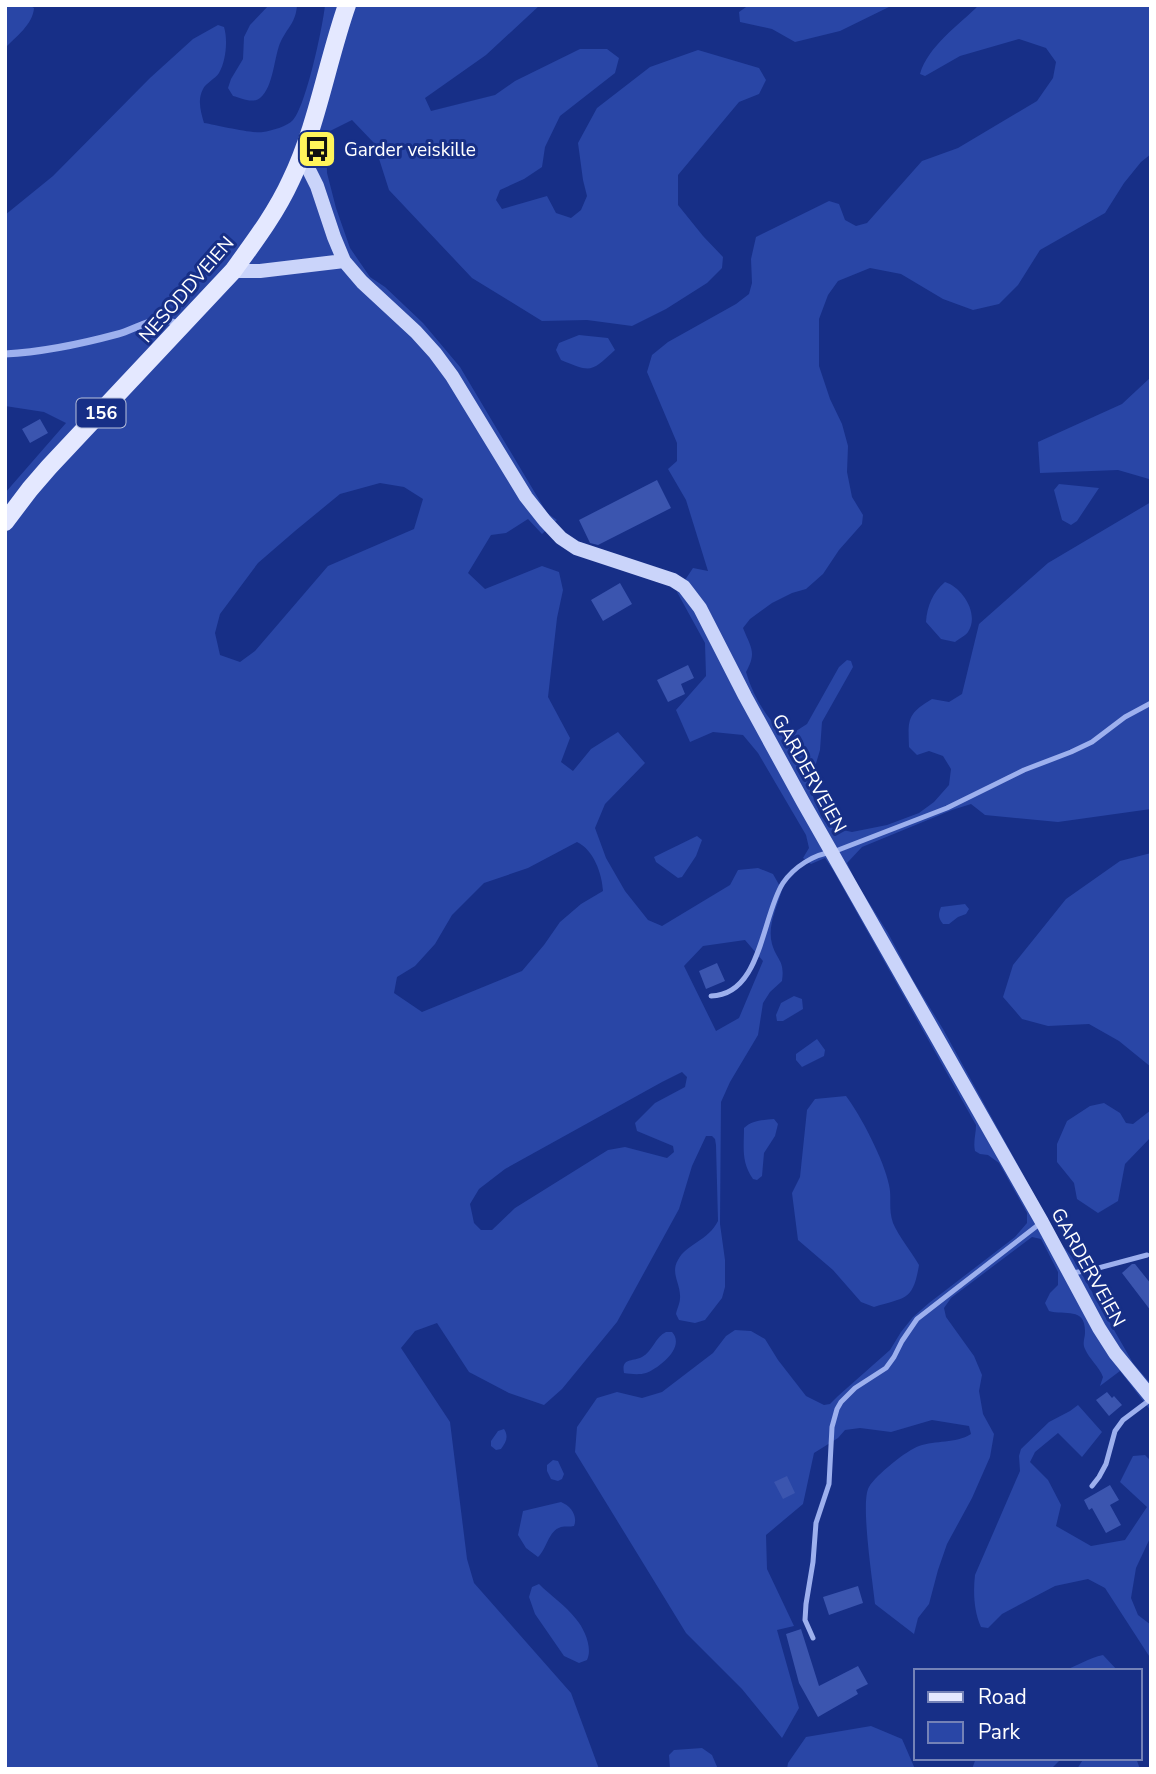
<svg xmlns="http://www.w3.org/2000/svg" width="1156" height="1774" font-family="'Nunito Sans',sans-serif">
	<rect width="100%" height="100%" fill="#172f87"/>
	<!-- green -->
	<path fill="#2946a6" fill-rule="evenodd" d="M29,5L34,8C33,24 16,37 5,48V7Z
		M269,5H297C296,22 288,27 281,41C274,55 274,87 260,98C252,104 241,98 233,96L228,88L231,79L243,59L244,37L250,25Z
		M325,5H540L486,55L425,98L431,111L495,95L515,81L580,49H607L619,58L615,73L560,116L545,147L542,167L524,179L500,190L496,200L502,209L547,196L556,213L571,218L581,210L587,196L583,180L578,143L597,108L650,67L698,50L759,68L766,80L759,94L739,102L678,175V205L703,236L723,257L722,268L707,283L666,309L632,326L587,320L542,321L472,278L389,190L374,143L352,120L326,133L327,173L336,208L350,248L370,277L385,287L423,323L460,367L547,513L557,520L542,534L528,519L506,533L491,535L468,573L485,589L542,566L559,572L563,590L557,618L548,697L570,738L561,762L573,771L591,749L618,732L645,763L605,804L595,828L606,858L625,891L648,920L662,926L730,885L738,870L758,868L773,874L782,890C777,907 767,926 772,944C777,961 785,960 782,981L770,992L763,1003L758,1035L730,1082L721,1102L720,1224L725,1260V1287L722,1298L705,1320L695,1323L679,1320L676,1314C677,1309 680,1303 680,1298C681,1284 670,1273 678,1260C686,1244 708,1241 718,1221L716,1145L715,1139L712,1136H706L692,1166L679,1209L617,1322L562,1389L544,1405L509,1393L469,1372L437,1323L415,1331L401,1348L450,1422L467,1559L474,1583L571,1693L599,1769H5V493L66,423L44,412L5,406V215L53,176L150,78L193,39L218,25L224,27C228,40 226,61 219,73C215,79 206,83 203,89C197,100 201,113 204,123C217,125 252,134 263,132C271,131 288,126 293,120C306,106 323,26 325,5ZM380,483L404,487L423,499L414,529L328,566L255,651L240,662L220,655L215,633L220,614L258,563L295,531L340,494ZM577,842C594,850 602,874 603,891L581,904L560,922L544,945L522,971L422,1012L394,993L397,977L415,966L435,944L452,915L484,883L528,868ZM745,940L763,961L739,1018L716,1031L684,966L703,946ZM682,1072L687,1077L685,1087L655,1103L635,1123L637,1131L673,1146L674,1152L667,1158L625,1147L608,1150L515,1208L492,1230H481L474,1223L470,1204L479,1189L505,1169L662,1082Z
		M749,5H893L840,31L795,42L772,29L740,22L739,12Z
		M979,5H1151V154L1141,162L1124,183L1105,213L1040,250L1018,285L999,304L973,310L943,299L901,274L870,268L838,281L828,295L819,319V366L830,399L842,424L848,446L847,472L852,497L863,515L862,524L839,550L823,574L806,589L792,593L772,603L750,619L743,628C751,648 757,652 746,672C753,696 765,716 783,733H793L807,724L839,667L847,660L851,661L853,667L822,722L820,750L809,787L821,816L829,827L852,832L887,825L919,813L934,802L949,785L951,769L943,756L929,751L917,755L909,747C908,719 907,714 932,699L949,702L962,694L979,624L1048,563L1151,502L1149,479L1118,470L1040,473L1038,442L1122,404L1151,377V809L1058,822L985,815L971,804L952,810L862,847L847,863L856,882L888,933L913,980L943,1029L1062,1245L1072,1257L1133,1363L1151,1384V1411L1120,1371L1100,1386L1103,1377C1099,1366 1089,1359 1085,1349C1082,1343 1085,1338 1085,1333C1086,1306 1065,1316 1049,1311L1045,1303L1050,1293L1058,1285V1272L1041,1239L1032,1237L951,1298L944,1308L946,1317L974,1356L982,1375L979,1391L983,1414L994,1434L990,1457L972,1498L947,1544L938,1570L929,1604L918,1618L914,1634L875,1604C873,1583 860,1501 869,1487C876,1475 907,1450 919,1446C936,1440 955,1444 971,1434L969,1426L932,1420L891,1432L860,1428L845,1430L838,1438L814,1453L803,1504L766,1535L767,1569L794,1626L777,1630L799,1708L782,1738L742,1689L686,1633L575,1452L577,1427L597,1398L617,1392L642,1398L662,1392L713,1353L726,1336L735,1330L751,1331L765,1339L778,1360L806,1396L824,1405L830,1404L838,1396L890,1350L901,1332L913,1317L929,1303L1015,1237L1027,1223V1213L999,1163L988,1155L980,1154L975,1151C973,1142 976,1134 976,1125L833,870L825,858L811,864L803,858L809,848L806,835L758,753L743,735L713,732L690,742L676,710L706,676L705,643L677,592L693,568L708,571L686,500L668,469L677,461V443L647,372L652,355L668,342L736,304L749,294L752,283L751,259L756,237L829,201L839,204L845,220L856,226L867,223L922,161L958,148L1037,101L1053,78L1056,62L1046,48L1019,39L960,56L925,76L920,74C928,46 959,25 979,5Z
		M579,335L608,338L615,350C591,372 592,373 561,360L556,350L559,343Z
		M1059,484L1099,488L1077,521L1071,525L1062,520L1054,490Z
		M945,582C962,587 980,614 968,632C966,635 959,639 955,642L941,639L926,622C927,606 933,592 945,582Z
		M697,836L702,840L696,856L682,877L678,878L656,862L654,857Z
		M1151,853V1017L1149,1030L1151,1032V1067L1119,1041L1089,1024L1048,1026L1022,1019L1003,997L1013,965L1066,899L1120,861Z
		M965,904L969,909L966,914L958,917L949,924H943C938,918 938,914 941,907Z
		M794,996L802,999L803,1009L783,1021H777L776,1015L781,1003Z
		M817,1039L825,1050L824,1056L802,1067L796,1060V1054Z
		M846,1096C861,1116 884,1160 889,1185C892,1197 888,1209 893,1223C899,1237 911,1251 919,1265C913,1301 906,1297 874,1307L861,1302L833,1270L798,1240L792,1193L800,1177L807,1110L815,1099Z
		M1104,1103L1120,1113L1126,1123L1133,1124L1151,1110V1137L1125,1164L1118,1201L1098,1213L1077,1199L1074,1183L1057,1162V1144L1067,1121L1090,1106Z
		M774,1119L778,1124L775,1136L764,1153L762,1176L757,1180L753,1179C741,1162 744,1148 744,1128C752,1120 763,1120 774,1119Z
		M666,1332H672C686,1347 659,1368 646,1373C639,1375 631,1374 624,1373C621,1357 633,1362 642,1357C653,1351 655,1337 666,1332Z
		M1078,1405L1102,1432L1082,1457L1058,1433L1035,1452L1030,1462L1048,1480L1061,1505L1056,1526L1091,1546L1125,1540L1147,1507L1120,1482L1133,1456L1145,1455L1151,1461V1536L1136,1568L1131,1598L1138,1615L1151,1625V1659L1105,1588L1088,1579L1055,1586L1002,1614L988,1628L981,1627C974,1611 973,1593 975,1575L1020,1471L1019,1456L1021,1449L1049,1422L1070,1411Z
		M504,1429C509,1437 506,1442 501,1449L496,1450L491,1446V1441L498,1431Z
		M553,1460L558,1461L564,1474L562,1479L558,1481L551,1479L547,1471V1465Z
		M561,1502C571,1506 578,1516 574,1526C570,1527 565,1526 561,1527C548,1531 547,1549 538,1557L526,1548L518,1535L523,1511Z
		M539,1584C550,1595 566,1606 576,1619C584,1628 593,1648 587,1660L579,1663L564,1656L535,1614L529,1597L532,1587Z
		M1103,1655L1118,1671H1063C1077,1666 1089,1658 1103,1655Z
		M871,1726L902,1739L915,1769H787L788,1763L806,1737Z
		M702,1748L712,1755L718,1769H670L669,1755L674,1750Z
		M976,1758H1062L1051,1769H972Z
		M1084,1758H1136L1140,1769H1077Z"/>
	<!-- building -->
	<path fill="#3b55af" d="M40,419L48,433L30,443L22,429Z
		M657,480L671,508L598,545L590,543L579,520Z
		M620,583L632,604L603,621L591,600Z
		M688,665L694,678L681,684L685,694L668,702L657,680Z
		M717,963L725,981L706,989L699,971Z
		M1132,1264H1135L1151,1284V1311L1122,1273Z
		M1107,1392L1112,1398L1114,1396L1122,1405L1109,1416L1096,1400Z
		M787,1476L795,1493L783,1499L774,1482Z
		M1110,1485L1119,1500L1110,1505L1121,1525L1106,1533L1092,1508L1089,1510L1084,1500Z
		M858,1586L863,1603L829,1615L823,1597Z
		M801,1629L819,1686L858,1666L868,1684L856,1690L858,1694L818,1717L799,1683L786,1634Z"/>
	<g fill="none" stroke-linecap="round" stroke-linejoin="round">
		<!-- lane -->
		<path stroke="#9db0ee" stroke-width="5" d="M711,996C762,995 762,915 783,883C794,867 814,854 833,852L947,808L1024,770L1071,752L1092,742L1125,717L1151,703
			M1072,1273L1091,1270L1147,1255
			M1092,1486L1099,1477L1106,1464L1115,1431L1123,1420L1151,1399
			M813,1638L805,1620L806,1604L813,1562L816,1523L829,1484L832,1427L837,1409L841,1402L855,1388L886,1368L894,1357L902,1341L917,1319L1042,1222"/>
		<!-- street -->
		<path stroke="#9db0ee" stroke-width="7" d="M5,354C44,352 81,344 118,334C132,330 146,321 160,320C167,319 175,323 181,325"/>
		<!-- secondary -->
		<path stroke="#cad4fa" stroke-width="14" d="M300,159L307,166L317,186L334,237L344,261L362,282L416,332L435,353L452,376L526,497L545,521L561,538L576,548L673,580L684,587L700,608L745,696L803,802L1042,1222L1099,1328L1115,1353L1151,1397
			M233,271H260L344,261"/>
		<!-- primary -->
		<path stroke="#e4e8ff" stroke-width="18" d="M5,522L30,489L49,467L233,271C254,242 276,213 291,180C317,126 327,62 347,5"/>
	</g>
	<!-- icons -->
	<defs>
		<g id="bus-square" transform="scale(2.0125)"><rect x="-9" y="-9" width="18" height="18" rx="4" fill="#fff45a" stroke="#172f87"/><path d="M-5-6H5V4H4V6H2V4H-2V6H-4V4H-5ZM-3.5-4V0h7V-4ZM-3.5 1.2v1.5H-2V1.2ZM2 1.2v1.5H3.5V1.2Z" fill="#111"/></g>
	</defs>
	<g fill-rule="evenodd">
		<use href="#bus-square" x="317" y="149"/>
	</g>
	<g text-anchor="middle" stroke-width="6" stroke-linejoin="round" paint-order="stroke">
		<!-- shield labels -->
		<rect fill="#172f87" stroke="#b9c1db" stroke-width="2" x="76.5" y="398.5" width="49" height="29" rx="5"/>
		<g font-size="18" font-weight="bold" fill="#fff">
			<text x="101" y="419">156</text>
		</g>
		<!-- poi labels -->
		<g font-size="19" fill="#fff" stroke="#172f87" text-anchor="start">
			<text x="344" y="156">Garder veiskille</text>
		</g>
		<!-- street labels -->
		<g font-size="19" fill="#fff" stroke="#172f87">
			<text transform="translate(186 289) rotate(-49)" y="7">NESODDVEIEN</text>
			<text transform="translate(810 773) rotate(61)" y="7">GARDERVEIEN</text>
			<text transform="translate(1089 1267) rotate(61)" y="7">GARDERVEIEN</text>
		</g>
	</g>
	<!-- border -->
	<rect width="1156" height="1774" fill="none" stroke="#ffffff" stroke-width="14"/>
	<!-- legend -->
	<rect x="914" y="1669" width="228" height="91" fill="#172f87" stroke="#7482b7" stroke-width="2"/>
	<rect x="928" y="1692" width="35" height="10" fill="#e4e8ff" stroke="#7482b7" stroke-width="2"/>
	<text x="978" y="1704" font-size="21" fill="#ffffff">Road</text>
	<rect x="928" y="1722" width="35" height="21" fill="#2946a6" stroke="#7482b7" stroke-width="2"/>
	<text x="978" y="1739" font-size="21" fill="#ffffff">Park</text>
</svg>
